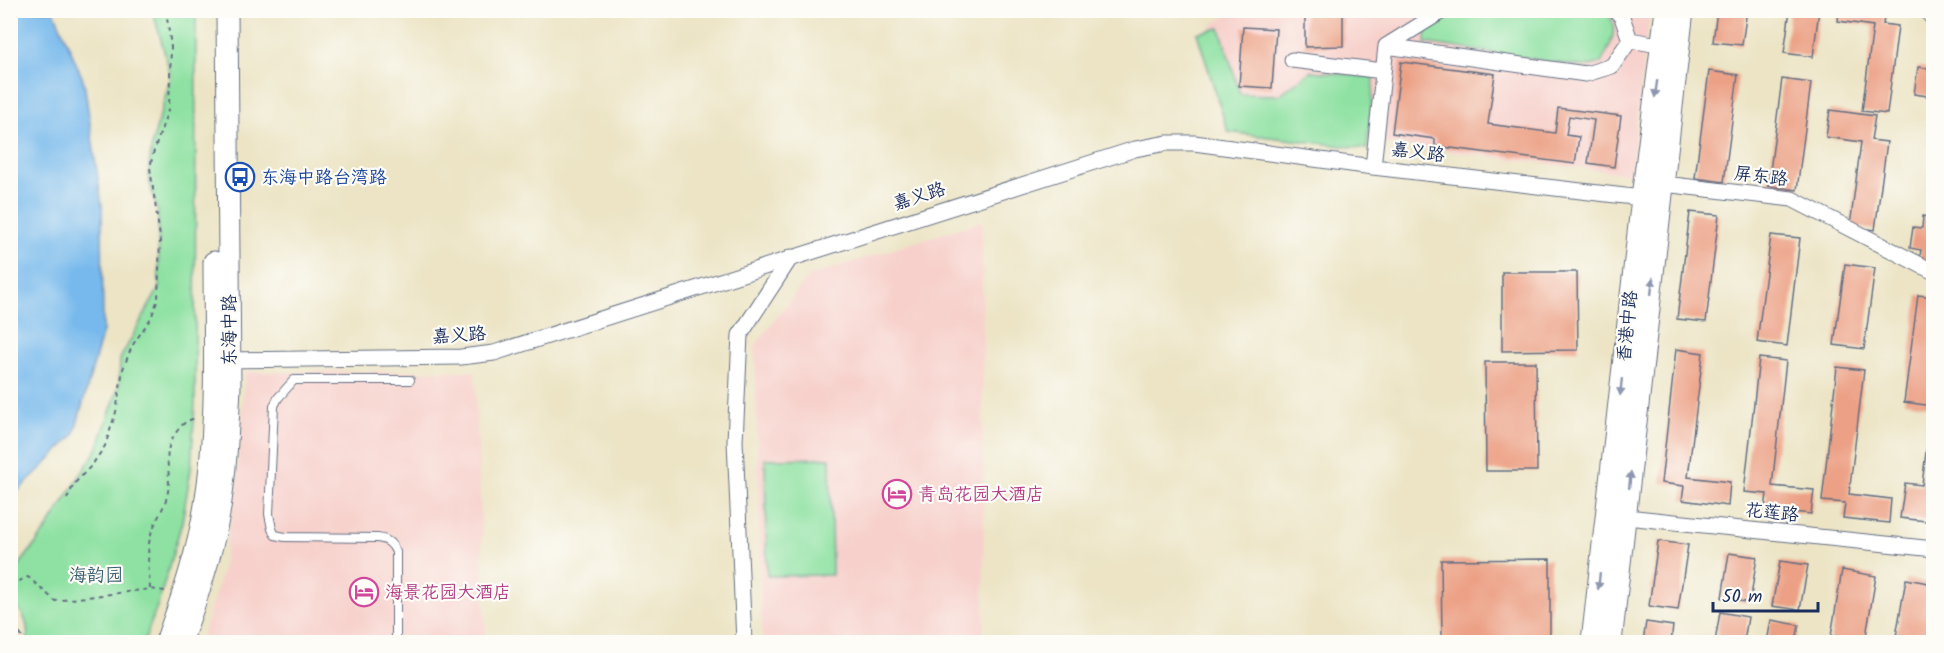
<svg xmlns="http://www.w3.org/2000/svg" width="1944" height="653" font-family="Kalam,'LXGW WenKai TC',sans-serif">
	<rect width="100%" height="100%" fill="#fdfcf7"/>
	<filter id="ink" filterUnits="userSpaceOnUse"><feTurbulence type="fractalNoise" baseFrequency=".0167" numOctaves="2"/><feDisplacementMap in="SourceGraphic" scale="12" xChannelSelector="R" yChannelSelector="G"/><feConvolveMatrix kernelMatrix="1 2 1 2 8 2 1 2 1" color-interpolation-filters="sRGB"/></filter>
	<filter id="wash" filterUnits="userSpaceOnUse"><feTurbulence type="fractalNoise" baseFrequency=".008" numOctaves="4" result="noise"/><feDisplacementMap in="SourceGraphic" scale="24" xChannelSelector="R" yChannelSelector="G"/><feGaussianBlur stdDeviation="1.35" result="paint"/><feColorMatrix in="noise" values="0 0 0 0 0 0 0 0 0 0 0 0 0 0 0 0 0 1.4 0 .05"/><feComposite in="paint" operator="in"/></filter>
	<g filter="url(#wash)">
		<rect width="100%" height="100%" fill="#ece4c5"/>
		<!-- built -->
		<path fill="#f7d0cb" d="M1237,10L1650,11L1630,174L1236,124L1211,25Z
			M982,221L984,642H762L755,346L809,276Z
			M475,371L486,642H200L222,572L237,478L245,372Z"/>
		<!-- green -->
		<path fill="#8ee1a2" stroke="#548880" stroke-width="1.5" d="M153,11H196L195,403L191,469L182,522L159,601L144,642H27C30,622 23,614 11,599L12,582L21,563L46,530L97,449L119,386L120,359L159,288L158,213L148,176L152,144L171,76Z
			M1451,11H1605C1622,26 1610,47 1601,63L1586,67L1425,43L1426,20Z
			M1220,28L1240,94L1279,95L1311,71L1374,77L1367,149L1228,132L1197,33Z
			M830,458L832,575L767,576L765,459Z"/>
		<!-- water -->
		<path fill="#77b9ec" stroke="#4974a5" stroke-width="1.5" d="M11,10L54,11L84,82L102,206L103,331L74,435L19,490L11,496Z"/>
		<g id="blocks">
			<!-- building -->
			<path fill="#eca085" d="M1305,10H1343V46L1305,47Z
				M1717,10H1747L1742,45L1713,42Z
				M1790,10H1819L1813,57L1784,53Z
				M1839,10H1885L1883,24L1898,26L1887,114L1862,111L1873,26L1838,21Z
				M1243,27L1276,29L1272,88L1239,86Z
				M1401,62L1495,74L1488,124L1555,133L1558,108L1621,116L1614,167L1588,163L1594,120L1569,116L1566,135L1579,137L1575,164L1435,146V139L1392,133Z
				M1918,67L1934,69V97L1914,94Z
				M1709,71L1738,75L1724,182L1695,178Z
				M1782,79L1811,83L1797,190L1768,186Z
				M1830,110L1875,116L1871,140L1887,142L1875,230L1850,226L1861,142L1826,137Z
				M1690,212L1719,215L1706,322L1677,319Z
				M1923,216L1934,218V264L1919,262L1921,250L1910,248L1913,227L1922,228Z
				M1771,235L1800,238L1787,346L1757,342Z
				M1845,264L1875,268L1864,349L1834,345Z
				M1502,272H1577L1578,350L1502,351Z
				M1918,295L1934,297L1933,406L1904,402Z
				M1676,349L1703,353L1688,477L1730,482L1728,506L1682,500L1684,486L1661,483Z
				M1759,358L1786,361L1772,486L1814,490L1811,514L1765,509L1767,494L1744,492Z
				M1485,362H1536L1537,471H1486Z
				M1837,367L1864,370L1849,494L1891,499L1889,523L1843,518L1845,503L1822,501Z
				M1930,419H1934V522L1900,518L1905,483L1922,485Z
				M1658,541L1688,545L1678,610L1649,606Z
				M1729,553L1757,557L1750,603L1722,598Z
				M1550,559V642H1442L1441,560Z
				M1780,561L1808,565L1800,610L1772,606Z
				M1842,570L1876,576L1865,642H1830Z
				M1906,579L1934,584V622L1930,642H1895Z
				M1720,612L1748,617L1744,642H1715Z
				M1771,620L1799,625L1796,642H1767Z
				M1646,622L1673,626L1671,642H1643Z"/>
		</g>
	</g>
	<g filter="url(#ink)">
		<use href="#blocks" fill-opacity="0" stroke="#646e82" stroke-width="1.5"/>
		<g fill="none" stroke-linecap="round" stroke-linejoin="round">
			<!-- lane casing -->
			<g stroke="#646e82" stroke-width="10">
				<path id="lane" d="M396,642V552C392,543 387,539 377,538L285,537L275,535L272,529L269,514L274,406L278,398L294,380H410"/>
			</g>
			<!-- street casing -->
			<g stroke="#646e82" stroke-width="17">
				<path id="street" d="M1615,10L1622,17L1630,40L1670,47
					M1925,10L1934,19
					M1386,46L1586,74L1612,66L1630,40
					M1292,60L1383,71
					M1373,167L1386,46L1444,10
					M222,360L461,357L494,353L1135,149L1167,143H1194L1373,167L1642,198L1664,184L1792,199L1934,272
					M1617,516L1934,549
					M744,642L735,441L740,335L791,257"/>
			</g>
			<!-- secondary casing -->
			<g stroke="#646e82" stroke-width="23">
				<path id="secondary" d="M166,642C182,598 198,552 205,505C218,425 214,343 214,262
					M181,642C196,600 211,558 219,514C226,472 228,429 230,386L227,10
					M1592,642L1642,198L1666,10
					M1611,642L1683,10"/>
			</g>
			<!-- path -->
			<path stroke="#646e82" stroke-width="2" stroke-dasharray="4.5 4.5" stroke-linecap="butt" d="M67,499L74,484L92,465L105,446L116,412L123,369L132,346L151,318L158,299L160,237L150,168L153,154L169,107L171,47L166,10
				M10,585L28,577L55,601L150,589L165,591
				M150,589C149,571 146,551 151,534C155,521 164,509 167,496C174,468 158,456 178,430C183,423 189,419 197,418
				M10,618L25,642"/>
			<!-- lane -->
			<use href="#lane" stroke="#fff" stroke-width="8"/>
			<!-- street -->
			<use href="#street" stroke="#fff" stroke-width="15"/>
			<!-- secondary -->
			<use href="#secondary" stroke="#fff" stroke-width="21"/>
		</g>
		<!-- one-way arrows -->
		<defs><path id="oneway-solid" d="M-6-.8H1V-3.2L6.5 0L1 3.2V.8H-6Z" transform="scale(1.5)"/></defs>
		<g fill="#8d97ae">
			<use href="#oneway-solid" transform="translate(1656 89) rotate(98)"/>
			<use href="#oneway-solid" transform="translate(1652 286) rotate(-84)"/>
			<use href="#oneway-solid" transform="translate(1621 387) rotate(96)"/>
			<use href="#oneway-solid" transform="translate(1630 480) rotate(-84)"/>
			<use href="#oneway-solid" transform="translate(1599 581) rotate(96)"/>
		</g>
	</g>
	<!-- icons -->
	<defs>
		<g id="bus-ring" transform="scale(1.5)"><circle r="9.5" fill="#fdfcf7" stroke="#1a4fb4" stroke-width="1.5"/><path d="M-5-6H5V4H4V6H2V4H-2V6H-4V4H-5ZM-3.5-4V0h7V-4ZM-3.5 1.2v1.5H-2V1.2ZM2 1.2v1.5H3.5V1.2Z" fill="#1a4fb4"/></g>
		<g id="hotel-ring" transform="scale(1.5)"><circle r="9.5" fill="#fdfcf7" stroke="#d1479c" stroke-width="1.5"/><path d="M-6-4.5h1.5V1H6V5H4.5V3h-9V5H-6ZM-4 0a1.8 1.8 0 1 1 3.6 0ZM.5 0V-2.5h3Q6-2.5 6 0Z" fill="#d1479c"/></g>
	</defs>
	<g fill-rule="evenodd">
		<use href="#bus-ring" x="240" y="177"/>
		<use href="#hotel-ring" x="897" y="494"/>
		<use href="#hotel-ring" x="364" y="592"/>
	</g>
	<g text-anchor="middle" stroke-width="4.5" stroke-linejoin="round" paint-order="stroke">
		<!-- street labels -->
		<g font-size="18" fill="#1b2f5e" stroke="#fdfcf7">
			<text transform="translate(1418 152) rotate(7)" y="6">嘉义路</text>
			<text transform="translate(1761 176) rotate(7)" y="6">屏东路</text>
			<text transform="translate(919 196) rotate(-18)" y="6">嘉义路</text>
			<text transform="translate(1627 326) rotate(-84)" y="6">香港中路</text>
			<text transform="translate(229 330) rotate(-90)" y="6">东海中路</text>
			<text transform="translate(459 335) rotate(-4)" y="6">嘉义路</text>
			<text transform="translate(1772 512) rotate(6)" y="6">花莲路</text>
		</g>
		<!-- transit labels -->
		<g font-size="18" fill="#164399" stroke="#fdfcf7" text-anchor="start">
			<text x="261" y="183">东海中路台湾路</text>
		</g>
		<!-- hotel labels -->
		<g font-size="18" fill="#b23c85" stroke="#fdfcf7" text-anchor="start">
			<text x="918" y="500">青岛花园大酒店</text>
			<text x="385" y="598">海景花园大酒店</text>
		</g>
		<!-- park labels -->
		<g font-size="18" fill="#385c6f" stroke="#fdfcf7">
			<text x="96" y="581">海韵园</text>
		</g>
	</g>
	<!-- margin -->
	<rect width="1944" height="653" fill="none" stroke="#fdfcf7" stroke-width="36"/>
	<!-- scale -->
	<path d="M1713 602v9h105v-9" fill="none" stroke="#1b2f5e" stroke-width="3"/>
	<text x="1722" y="602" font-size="18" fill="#1b2f5e" stroke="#fdfcf7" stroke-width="4.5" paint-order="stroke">50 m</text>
</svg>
